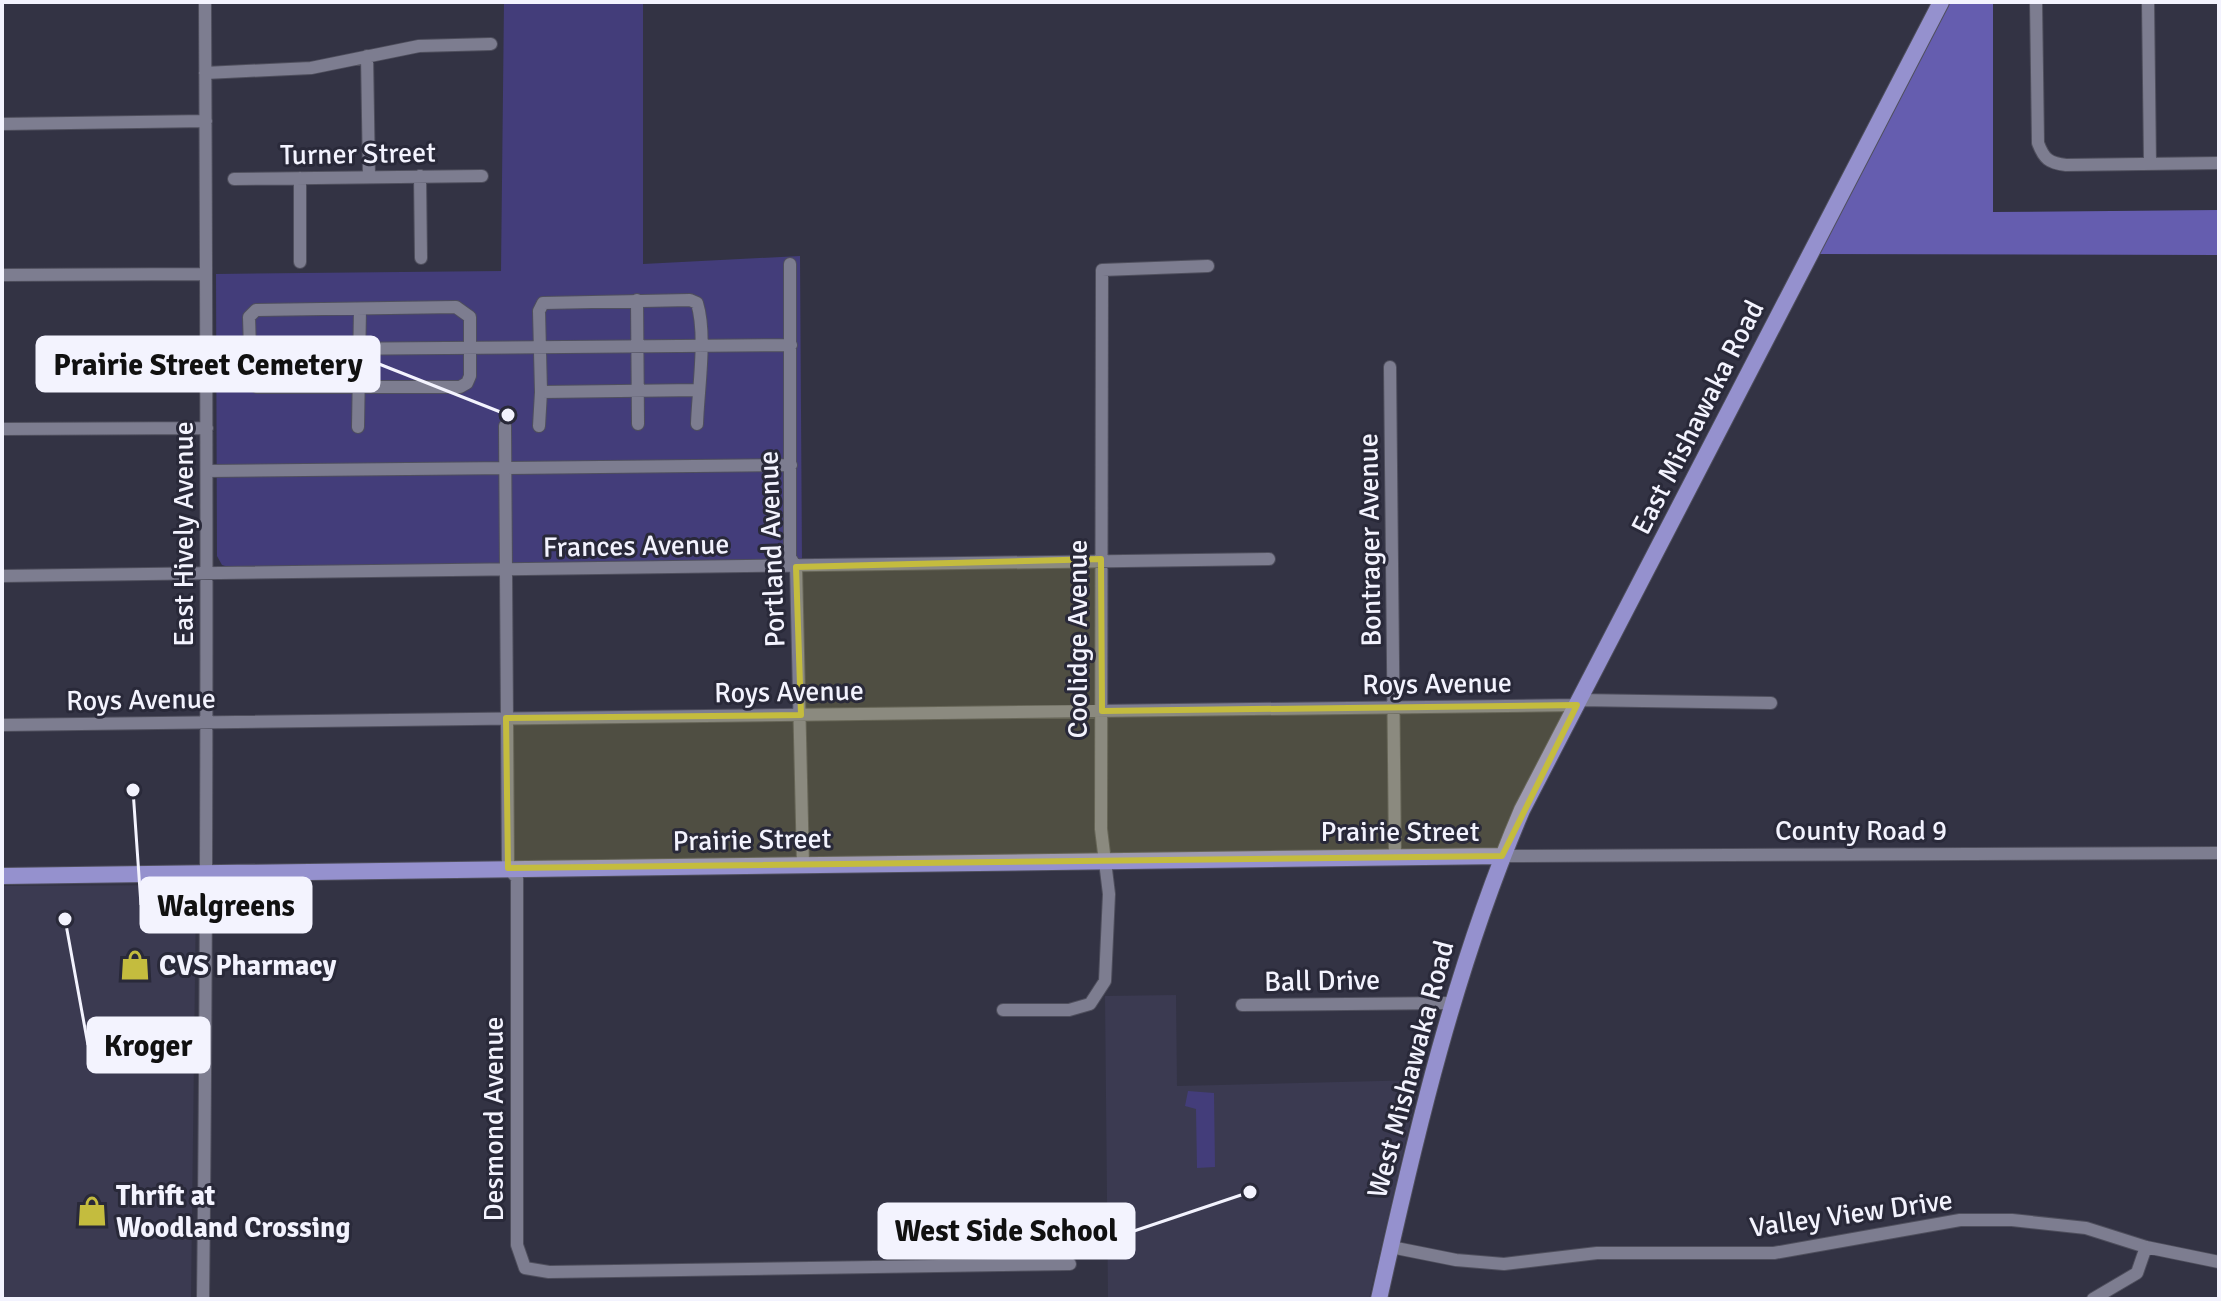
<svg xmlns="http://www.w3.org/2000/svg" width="2221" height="1301" font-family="Signika,sans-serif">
	<rect width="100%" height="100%" fill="#334"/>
	<!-- built -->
	<path fill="#3b3a51" d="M191,885L196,894L191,1299H2V886Z
		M1176,995L1177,1086L1420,1080L1369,1299H1108L1105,996Z"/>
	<!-- green -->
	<path fill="#433d7a" d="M504,2H643V264L800,256L802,562L231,568L222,565L217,556L216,274L501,271Z
		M1188,1091L1214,1093L1215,1167L1197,1168L1196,1109L1185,1106Z"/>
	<!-- forest -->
	<path fill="#655daf" d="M1950,2H1993V212L2219,210V255L1817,254Z"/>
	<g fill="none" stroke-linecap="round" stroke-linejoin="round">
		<!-- minor casing -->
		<g stroke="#4f4f5d" stroke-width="14">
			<path id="minor" d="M2036,2L2038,143C2044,159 2049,163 2066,165L2219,163
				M2148,2L2150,164
				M367,56L369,176
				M205,73L311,68L419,46L491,44
				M2,124L206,121
				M420,176L421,258
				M300,178V262
				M234,179L482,176
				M790,264V557L796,567L803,865
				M2,275L203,274
				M637,300L638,424
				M456,307L470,317V376L467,383L460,387H257L251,381L249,317L256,310Z
				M204,350L791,345
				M1390,367L1395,858
				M697,424C698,390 707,335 697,303L690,300L543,303L539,311L541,392L698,390
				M505,426L508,868L517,878V1245L525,1268L549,1272L1070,1264
				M539,426L541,392
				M358,427L360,309
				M2,429L207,428
				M207,471L791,465
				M2,576L1269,559
				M1579,700L1771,703
				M2,725L1577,705
				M1502,856L2219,853
				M1242,1005L1451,1003
				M1003,1010H1069L1090,1004L1105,981L1109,894L1101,829L1102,270L1208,266
				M1391,1247L1456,1260L1504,1264L1597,1253H1774L1960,1220H2012L2086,1228L2146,1247L2219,1262
				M203,1299C208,867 207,434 205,2
				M2093,1299L2137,1273L2146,1247"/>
		</g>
		<!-- major casing -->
		<g stroke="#4f4f5d" stroke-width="18">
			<path id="major" d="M2,876L1502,856
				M1379,1299C1416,1132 1455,967 1522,810L1941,2"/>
		</g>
		<!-- minor -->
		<use href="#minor" stroke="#7d7d90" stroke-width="12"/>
		<!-- major -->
		<use href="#major" stroke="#9591ce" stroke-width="16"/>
	</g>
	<!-- marked area -->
	<path fill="#c4bc3e" fill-opacity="0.2" stroke="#c4bc3e" stroke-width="6" stroke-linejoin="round" d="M1101,559L1102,711L1577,705L1502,856L508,868L506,718L801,715L796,567Z"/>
	<!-- icons -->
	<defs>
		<g id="shop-bare" transform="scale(2.4)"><path d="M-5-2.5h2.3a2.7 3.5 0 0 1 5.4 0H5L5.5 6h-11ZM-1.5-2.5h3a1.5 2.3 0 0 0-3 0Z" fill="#c4bc3e" stroke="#292939" stroke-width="2.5" paint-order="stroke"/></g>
	</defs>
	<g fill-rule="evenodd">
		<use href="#shop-bare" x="135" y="965"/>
		<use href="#shop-bare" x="92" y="1211"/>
	</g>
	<g text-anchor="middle" stroke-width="6" stroke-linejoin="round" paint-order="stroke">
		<!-- street labels -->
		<g font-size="28" fill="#f3f3fe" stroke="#292939">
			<text transform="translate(358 153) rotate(-1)" y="10">Turner Street</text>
			<text transform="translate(1697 417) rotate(-63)" y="10">East Mishawaka Road</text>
			<text transform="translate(183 534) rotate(-90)" y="10">East Hively Avenue</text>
			<text transform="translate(1369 540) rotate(-91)" y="10">Bontrager Avenue</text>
			<text transform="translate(636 545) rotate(-1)" y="10">Frances Avenue</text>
			<text transform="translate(771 549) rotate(-92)" y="10">Portland Avenue</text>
			<text transform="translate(1077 639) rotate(-90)" y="10">Coolidge Avenue</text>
			<text transform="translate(1437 683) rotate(-1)" y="10">Roys Avenue</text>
			<text transform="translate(789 691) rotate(-1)" y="10">Roys Avenue</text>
			<text transform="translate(141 699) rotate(-1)" y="10">Roys Avenue</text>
			<text x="1861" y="840">County Road 9</text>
			<text x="1400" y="841">Prairie Street</text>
			<text transform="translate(752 839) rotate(-1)" y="10">Prairie Street</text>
			<text transform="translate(1322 980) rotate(-1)" y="10">Ball Drive</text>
			<text transform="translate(1410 1069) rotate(-75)" y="10">West Mishawaka Road</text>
			<text transform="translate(493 1119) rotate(-90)" y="10">Desmond Avenue</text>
			<text transform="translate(1851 1213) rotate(-8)" y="10">Valley View Drive</text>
		</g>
		<!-- poi labels -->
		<g font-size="28" font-weight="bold" fill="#f3f3fe" stroke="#292939" text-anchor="start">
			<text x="159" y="975">CVS Pharmacy</text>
			<text x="116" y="1205">Thrift at<tspan x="116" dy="32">Woodland Crossing</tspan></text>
		</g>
	</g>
	<!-- callouts -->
	<path fill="none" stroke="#f3f3fe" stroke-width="3" d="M508 415L379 364M133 790L141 905M65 919L88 1045M1250 1192L1134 1231"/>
	<g fill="#f3f3fe" stroke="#292939" stroke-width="3">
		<circle cx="508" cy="415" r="8"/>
		<circle cx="133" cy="790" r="8"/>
		<circle cx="65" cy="919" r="8"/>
		<circle cx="1250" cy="1192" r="8"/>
	</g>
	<g fill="#f3f3fe" stroke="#f3f3fe" stroke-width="3">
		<rect x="37" y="337" width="342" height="54" rx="8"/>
		<rect x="141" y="878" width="170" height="54" rx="8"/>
		<rect x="88" y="1018" width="121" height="54" rx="8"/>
		<rect x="879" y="1204" width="255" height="54" rx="8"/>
	</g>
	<g font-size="30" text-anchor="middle" font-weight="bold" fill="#111">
		<text x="208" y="375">Prairie Street Cemetery</text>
		<text x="226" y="916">Walgreens</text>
		<text x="148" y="1056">Kroger</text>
		<text x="1006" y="1241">West Side School</text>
	</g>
	<!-- border -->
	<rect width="2221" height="1301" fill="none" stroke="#f3f3fe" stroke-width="8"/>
</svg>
